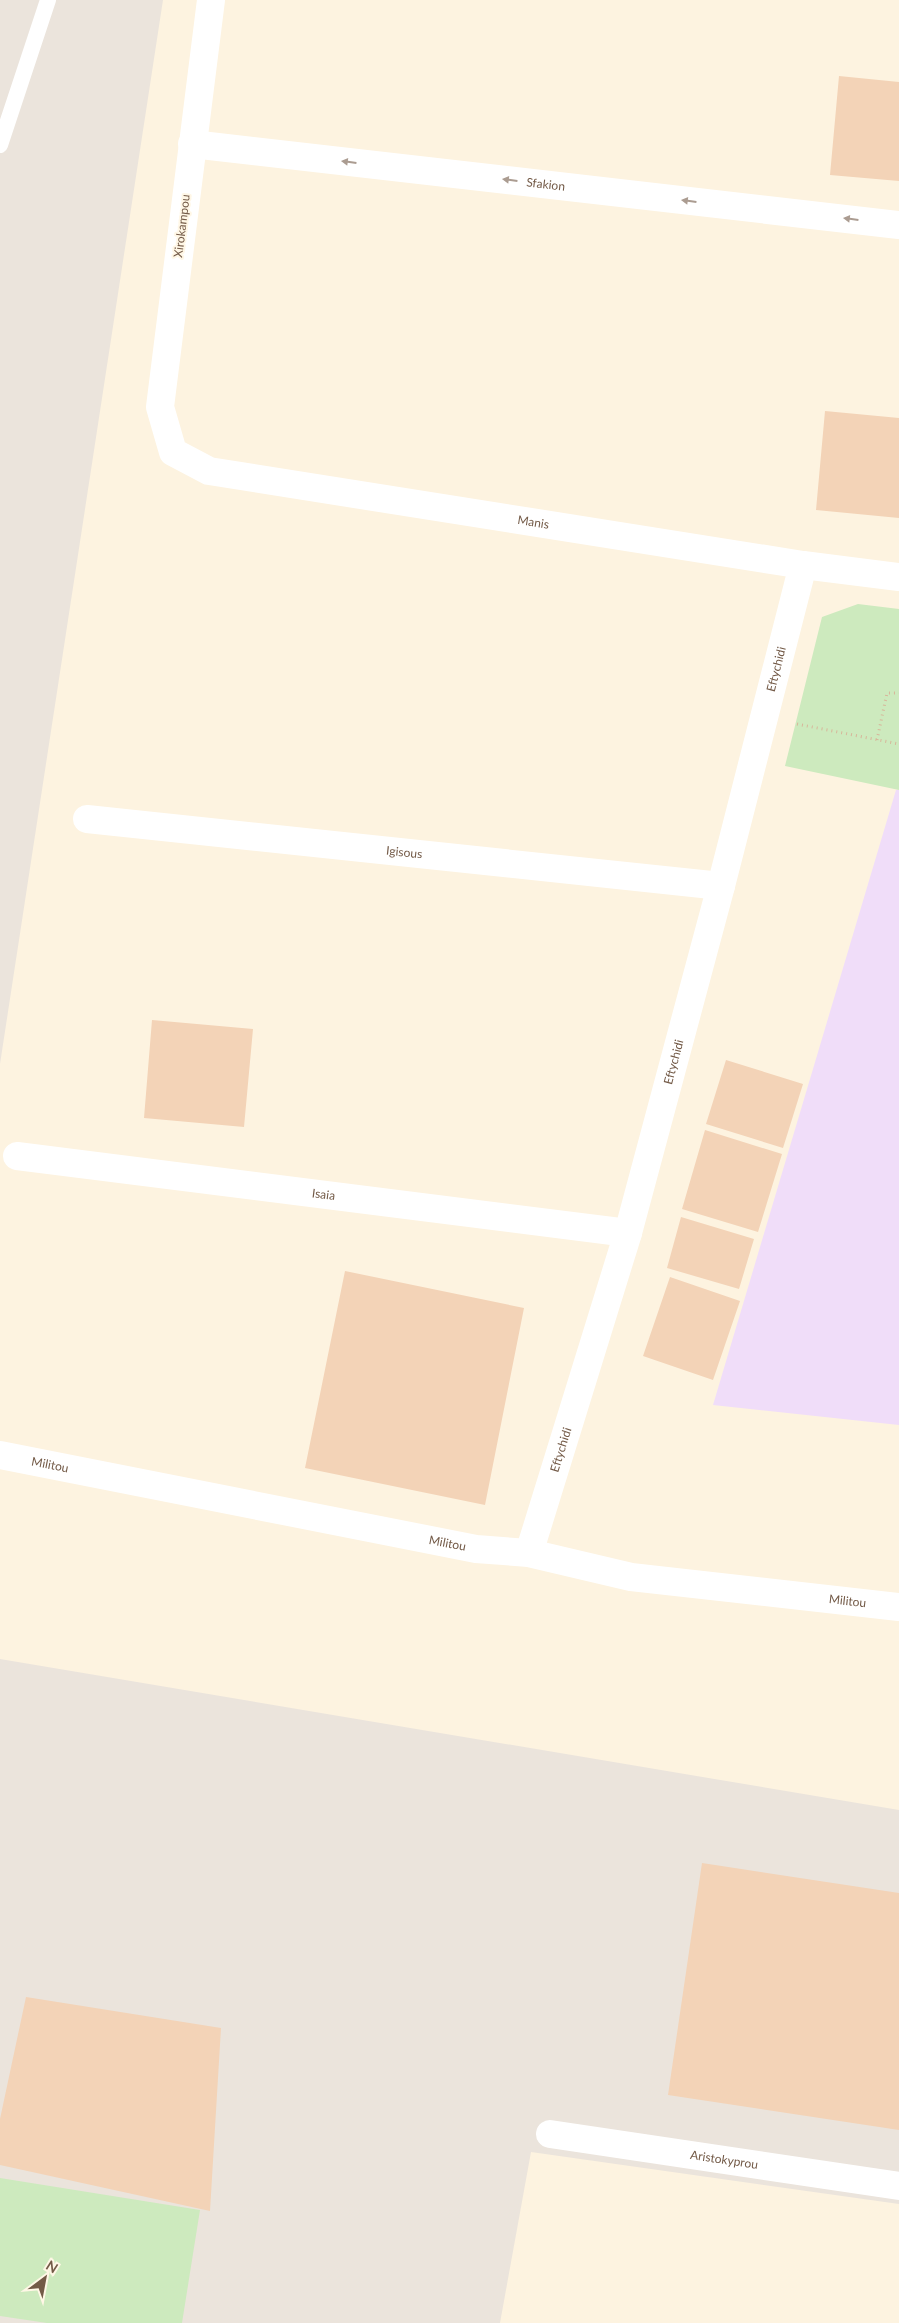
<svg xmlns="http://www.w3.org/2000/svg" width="899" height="2323" font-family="Lato,sans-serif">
	<rect width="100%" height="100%" fill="#fdf3e0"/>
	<!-- industrial -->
	<path fill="#ebe4dc" d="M0,0H163L0,1064Z
		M0,1659L899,1810V2204L531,2152L500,2323H0Z"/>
	<!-- education -->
	<path fill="#f0ddf9" d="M896,790H899V1425L713,1405Z"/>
	<!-- green -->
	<path fill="#cdeabe" d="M858,604L899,609V790L785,766L822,617Z
		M0,2178L200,2210L182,2323H47L0,2316Z"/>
	<!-- building -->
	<path fill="#f3d3b7" d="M839,76L899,82V181L830,175Z
		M825,411L899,418V518L816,510Z
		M152,1020L253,1029L244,1127L144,1118Z
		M726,1060L803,1084L783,1148L706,1124Z
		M705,1130L782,1154L758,1232L682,1209Z
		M681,1217L754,1239L739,1289L667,1268Z
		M345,1271L524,1308L485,1505L305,1468Z
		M670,1277L740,1301L713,1380L643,1356Z
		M702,1863L899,1893V2130L668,2095Z
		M26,1997L221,2028L210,2211L0,2165V2119Z"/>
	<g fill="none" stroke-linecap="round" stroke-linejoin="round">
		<!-- path -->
		<path stroke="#d7b69a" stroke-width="3" stroke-dasharray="1 4" stroke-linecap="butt" d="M797,724L899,744
			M877,740L887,693H899"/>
		<!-- service -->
		<path stroke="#fff" stroke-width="16" d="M0,145L48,0"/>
		<!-- minor -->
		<g stroke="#fff" stroke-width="28">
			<path id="s1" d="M211,0L160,407L173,452L209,471L803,565L899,577"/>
			<path id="s2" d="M192,144L899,225"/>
			<path id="s3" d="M87,819L721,886"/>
			<path id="s4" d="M17,1156L628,1233"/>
			<path id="s5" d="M0,1455L476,1549L529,1553L631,1577L899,1607"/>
			<path id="s6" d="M529,1553L628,1233L721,886L803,565"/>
			<path id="s7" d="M550,2134L899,2186"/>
		</g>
	</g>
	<!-- one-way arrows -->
	<defs><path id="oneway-solid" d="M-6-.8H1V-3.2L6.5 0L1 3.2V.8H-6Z" transform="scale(1.25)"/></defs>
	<g fill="#ab9c91">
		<use href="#oneway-solid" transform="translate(349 162) rotate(-173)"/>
		<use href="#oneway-solid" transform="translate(510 180) rotate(-173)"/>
		<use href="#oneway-solid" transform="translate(689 201) rotate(-173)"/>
		<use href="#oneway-solid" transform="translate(851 219) rotate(-173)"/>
	</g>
	<g text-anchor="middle" stroke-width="4" stroke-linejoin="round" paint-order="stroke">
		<!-- street labels -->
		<g font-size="12" fill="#735a47" stroke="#fff7e6">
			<text dy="4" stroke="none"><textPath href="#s2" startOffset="356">Sfakion</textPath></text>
			<text transform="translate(182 226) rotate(-83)" y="4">Xirokampou</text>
			<text dy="4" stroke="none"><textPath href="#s1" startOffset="826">Manis</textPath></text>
			<text dy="4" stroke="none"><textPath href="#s6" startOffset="918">Eftychidi</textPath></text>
			<text dy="4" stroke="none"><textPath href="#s3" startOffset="319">Igisous</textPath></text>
			<text dy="4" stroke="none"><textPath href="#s6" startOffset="512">Eftychidi</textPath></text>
			<text dy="4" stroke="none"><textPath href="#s4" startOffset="309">Isaia</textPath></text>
			<text dy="4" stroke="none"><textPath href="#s6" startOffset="108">Eftychidi</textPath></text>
			<text dy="4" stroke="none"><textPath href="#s5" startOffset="51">Militou</textPath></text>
			<text dy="4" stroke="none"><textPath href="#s5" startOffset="456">Militou</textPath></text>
			<text dy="4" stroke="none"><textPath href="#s5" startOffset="861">Militou</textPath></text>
			<text dy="4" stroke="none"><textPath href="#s7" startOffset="176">Aristokyprou</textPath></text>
		</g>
	</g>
	<!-- north arrow -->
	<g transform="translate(45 2278) rotate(32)" stroke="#fff7e6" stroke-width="4" paint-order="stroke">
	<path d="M0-4L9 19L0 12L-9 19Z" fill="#735a47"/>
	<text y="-8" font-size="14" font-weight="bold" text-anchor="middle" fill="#735a47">N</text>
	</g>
</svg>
